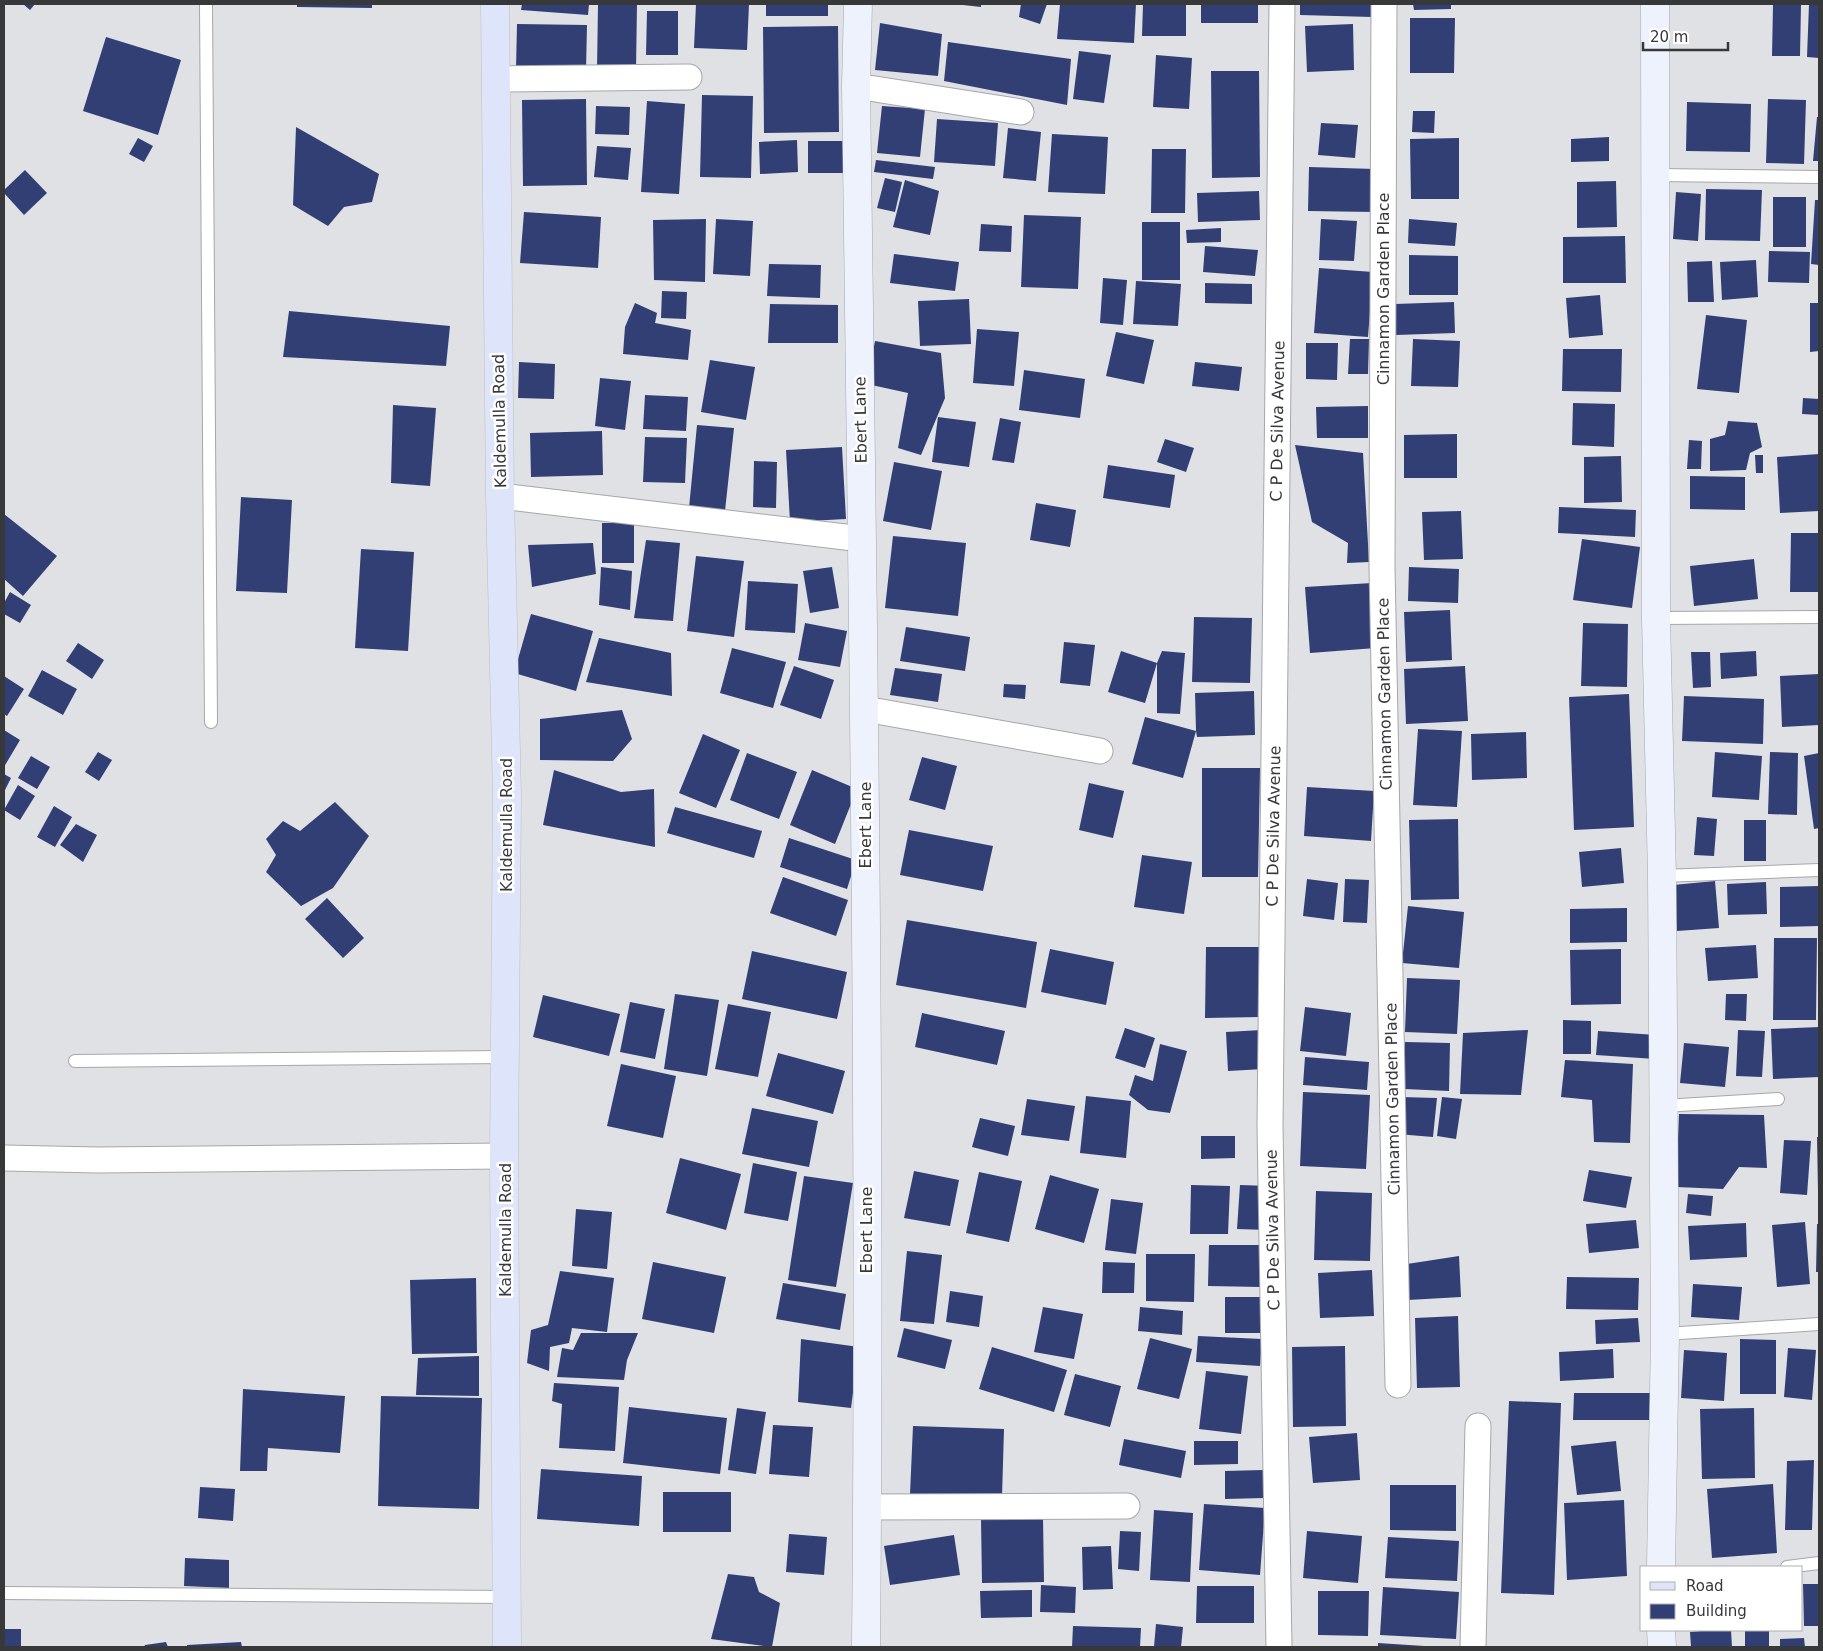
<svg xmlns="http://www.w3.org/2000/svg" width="1823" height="1651" font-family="'DejaVu Sans',sans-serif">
	<rect width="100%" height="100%" fill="#dfe1e5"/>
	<!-- building -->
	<path fill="#323f75" d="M23,4H35L30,10Z
		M297,4H372V8L297,7Z
		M522,4H589L588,15L521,10Z
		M598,4H637L636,70H597Z
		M696,4H749L747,50L694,48Z
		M766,4H828V16H766Z
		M963,4H981V7L963,5Z
		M1021,4H1047L1040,24L1019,17Z
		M1060,4H1136L1134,43L1057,39Z
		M1143,4H1186V36H1142Z
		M1201,4H1258V23H1201Z
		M1300,4H1372V17L1300,15Z
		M1413,4H1451V9L1414,10Z
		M1809,4H1819V58L1807,57Z
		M1773,5H1801L1800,56H1772Z
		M647,11H678V55H646Z
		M1410,18H1455L1454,73H1410Z
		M880,23L942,34L938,76L875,70Z
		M517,24L587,25L586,70L516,69Z
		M1353,24L1354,70L1307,72L1305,26Z
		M838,26L839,132L764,133L763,27Z
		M106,37L181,60L158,135L83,111Z
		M948,42L1071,59L1067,105L944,81Z
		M1079,51L1111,55L1104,103L1073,99Z
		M1156,55L1192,58L1189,109L1153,107Z
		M1211,71H1259L1260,177L1212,178Z
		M702,95L753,96L751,178L700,177Z
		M586,99L587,185L523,186L522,100Z
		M1768,99L1806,100L1804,164L1766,163Z
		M647,101L685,104L679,194L641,192Z
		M1687,102L1751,104L1750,152L1686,151Z
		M596,106L630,107L629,135L595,134Z
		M882,106L925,109L920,157L877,153Z
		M1413,111H1435L1434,133L1412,132Z
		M1817,117H1819V161H1813Z
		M937,119L998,123L995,166L934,162Z
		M1321,123L1358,125L1355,158L1318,155Z
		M296,127L379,174L372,202L344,207L328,226L293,205Z
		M1008,128L1041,132L1036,181L1003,178Z
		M1052,134L1108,137L1105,194L1048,192Z
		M1609,137V161L1571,162V139Z
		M138,138L153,146L144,162L129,154Z
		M1459,138V199H1411L1410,139Z
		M797,140L798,172L760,174L759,142Z
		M808,141H843V173H808Z
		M597,146L631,148L628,180L594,177Z
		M1152,149H1186L1185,213H1151Z
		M876,160L935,167L933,179L874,172Z
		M1309,167L1375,169L1374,212L1308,211Z
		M25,170L47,193L24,215L4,193V190Z
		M885,178L902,182L895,212L877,208Z
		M905,180L939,191L930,235L893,227Z
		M1616,181L1617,227L1577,228V182Z
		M1706,189L1762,190L1760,241L1705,240Z
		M1259,191L1260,220L1198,222L1197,193Z
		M1676,192L1701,194L1698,241L1673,239Z
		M1773,197H1806V247H1773Z
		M1815,200H1819V265L1811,264Z
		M524,212L601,217L598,268L520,263Z
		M1024,215L1081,217L1078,289L1021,287Z
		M706,219L705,282L654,280L653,220Z
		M716,219L753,221L750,276L713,274Z
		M1321,219L1357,221L1354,261L1319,260Z
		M1409,219L1457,223L1455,246L1408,243Z
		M1142,222H1180V280H1142Z
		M981,224L1012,226L1011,252L979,251Z
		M1221,228V242L1187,243L1186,230Z
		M1625,236L1626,283H1563V237Z
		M1205,246L1258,250L1255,276L1203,272Z
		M1769,251L1810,252L1809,283L1768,282Z
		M894,254L959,262L955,291L890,283Z
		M1409,255L1458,256V295H1409Z
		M1756,260L1758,297L1722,300L1720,262Z
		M1712,261L1714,302H1688L1687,262Z
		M769,264L821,265L820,298L767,296Z
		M1319,268L1373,272L1368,337L1314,333Z
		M1103,278L1127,280L1123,325L1100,323Z
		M1136,281L1181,284L1178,326L1133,324Z
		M1205,283L1252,284V304L1205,303Z
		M662,291L687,292L686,319L661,318Z
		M1600,295L1603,335L1569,338L1566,298Z
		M969,299L971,344L920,346L918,301Z
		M1454,302L1455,333L1396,335L1395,304Z
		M635,303L657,313L655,323L691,330L688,360L623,354L625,327Z
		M1810,303H1819V351L1810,352Z
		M770,304L838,305V343H768Z
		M289,311L450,326L446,366L283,357Z
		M1706,315L1747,320L1739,393L1697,389Z
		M977,329L1019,332L1014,386L973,383Z
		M1116,332L1154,340L1144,384L1106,376Z
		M1350,339H1369L1368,374H1348Z
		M1413,339L1460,341L1458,387L1411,386Z
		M875,341L941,353L945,398L921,455L898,448L908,393L867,384Z
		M1306,343H1338L1337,380L1306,379Z
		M1563,349H1622L1621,392L1562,391Z
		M710,360L755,367L746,420L701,412Z
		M519,362L555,364L554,399L518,398Z
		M1195,362L1242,367L1239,391L1192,386Z
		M1024,370L1085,379L1080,418L1019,410Z
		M600,378L631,381L625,430L595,426Z
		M645,395L688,397L686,431L643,429Z
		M1803,398L1819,399V415L1802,414Z
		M1573,403L1615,404L1614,447L1572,445Z
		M393,405L436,408L430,486L391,483Z
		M1368,406V438H1317L1316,407Z
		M938,417L976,422L969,467L932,462Z
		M1000,418L1021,422L1014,463L992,460Z
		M1728,421L1757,423L1762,447L1750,453L1746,470L1710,471V439L1725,435Z
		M697,425L734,428L725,511L689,508Z
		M602,431L603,475L531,477L530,433Z
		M1457,434V478H1404V435Z
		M645,437L687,438L685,483L643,482Z
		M1165,439L1194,448L1186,472L1157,462Z
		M1689,440L1702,441L1701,469H1687Z
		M1295,445L1363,453L1369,562L1347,563L1348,543L1312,522Z
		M842,447L846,519L790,522L786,450Z
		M1819,454V511L1780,513L1777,457Z
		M1755,455H1763V473H1756Z
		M1621,456L1622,502L1584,503V457Z
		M754,461L777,462L776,508L753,507Z
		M894,462L942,471L931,530L883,521Z
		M1108,465L1175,475L1170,508L1103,498Z
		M1690,476L1745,477V510L1690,509Z
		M241,497L292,500L287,593L236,591Z
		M1036,503L1076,510L1070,547L1030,540Z
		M1559,507L1636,510L1635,537L1558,533Z
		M1461,511L1463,559L1424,560L1422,512Z
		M4,514L57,556L23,596L4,579Z
		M602,523H634V563H602Z
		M1791,533H1819V592H1790Z
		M893,536L966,543L958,616L885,608Z
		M1582,539L1640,547L1632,608L1573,600Z
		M646,540L680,543L673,621L634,618Z
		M593,543L596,574L532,587L528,545Z
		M361,549L414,552L408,651L355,648Z
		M696,556L744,561L734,637L687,631Z
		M1754,559L1758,599L1694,606L1690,566Z
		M601,567L632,571L630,610L599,605Z
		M832,567L839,608L810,613L803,571Z
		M1409,567L1459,569L1458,603L1408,601Z
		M748,581L798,584L795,633L745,630Z
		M1372,583L1376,648L1310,653L1305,587Z
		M10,592L31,605L20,623L4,614V603Z
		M1450,610L1452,660L1406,662L1404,612Z
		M531,614L593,631L576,691L514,673Z
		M1194,617L1252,618L1250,683L1192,682Z
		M805,623L847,631L840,667L798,660Z
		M1583,623L1628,624L1627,687L1581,686Z
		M906,627L970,637L965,671L900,661Z
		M599,638L671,653L672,696L586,682Z
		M1064,642L1095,645L1090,686L1060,683Z
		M78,643L104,660L92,679L66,661Z
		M732,648L786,662L773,708L720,693Z
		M1121,651L1157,663L1145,703L1108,692Z
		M1162,651L1185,653L1180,714L1157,713V663Z
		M1756,651L1757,676L1721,679L1720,653Z
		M1691,652H1710L1711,687L1693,688Z
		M794,666L834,680L821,719L780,705Z
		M1465,666L1468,721L1406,724L1404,669Z
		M895,668L942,674L938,702L890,695Z
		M42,670L77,689L63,715L28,696Z
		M1819,674V725L1782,727L1780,676Z
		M4,676L24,689L7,716L4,714Z
		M1004,684L1026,685L1025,699L1003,697Z
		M1254,691L1255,735L1197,737L1196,731L1183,778L1132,764L1145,717L1196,731L1195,693Z
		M1629,694L1634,827L1574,830L1569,697Z
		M1684,696L1764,699L1763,744L1682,741Z
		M622,710L632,739L613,761L540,760V719Z
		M1418,729L1462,731L1457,807L1413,805Z
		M4,730L20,740L4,767Z
		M1526,732L1527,778L1472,780L1471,734Z
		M703,734L740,750L716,808L679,793Z
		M98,752L112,760L99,781L85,772Z
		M1715,752L1762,756L1759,800L1712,797Z
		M1770,752L1798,753L1797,815L1768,814Z
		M747,753L797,772L779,819L730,800Z
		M1819,753V828L1814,829L1804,756Z
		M31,756L50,767L37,789L18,778Z
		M922,757L957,766L945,810L909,800Z
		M1202,768H1260L1258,877H1202Z
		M554,770L621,792L654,789L655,847L543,825Z
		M812,770L857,789L835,844L790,825Z
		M4,774L11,778L4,792Z
		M1089,783L1124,791L1113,838L1079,830Z
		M18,785L35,796L20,820L4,810Z
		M1307,787L1374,791L1371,841L1304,836Z
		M335,802L369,836L333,888L301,906L266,872L276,855L266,839L283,821L300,831Z
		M54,806L72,817L55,847L37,837Z
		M675,807L762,831L754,858L667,833Z
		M1697,817L1717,819L1714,856L1694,855Z
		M1458,819L1459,899L1411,900L1409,820Z
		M1744,820H1766V861H1744Z
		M76,824L97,835L83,862L60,845Z
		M909,830L993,846L983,891L900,875Z
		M789,838L856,860L847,889L780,867Z
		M1621,848L1624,883L1582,887L1579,852Z
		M1142,855L1192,862L1184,914L1134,907Z
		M783,877L848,900L836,936L770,913Z
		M1307,879L1338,883L1334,920L1303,916Z
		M1345,879L1369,880L1367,923L1343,922Z
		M1715,881L1719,928L1677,931L1673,885Z
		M1766,882L1767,914L1728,915L1727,884Z
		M1819,886V926L1780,927V887Z
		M327,898L364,938L343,958L305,919Z
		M1408,906L1464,912L1459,968L1402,963Z
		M1627,908V942L1570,943V909Z
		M907,920L1037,942L1026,1008L896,985Z
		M1774,938H1817L1816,1020H1773Z
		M1756,945L1758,978L1708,981L1705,948Z
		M1206,947H1260V1017L1205,1018Z
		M1050,949L1114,962L1106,1005L1041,992Z
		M1621,949V1004L1571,1005L1570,950Z
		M752,951L847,972L837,1019L742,999Z
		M1407,978L1460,980L1457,1034L1405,1032Z
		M675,994L719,1000L707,1076L664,1069Z
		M1726,994H1747L1746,1021L1725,1020Z
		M543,995L620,1014L609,1056L533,1037Z
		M630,1002L665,1009L655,1059L620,1052Z
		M728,1004L771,1012L758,1077L715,1069Z
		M1305,1007L1351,1013L1346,1056L1300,1051Z
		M922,1013L1005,1031L997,1065L915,1047Z
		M1563,1020L1591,1021V1054H1563Z
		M1819,1027V1077L1773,1079L1771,1029Z
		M1125,1028L1155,1038L1145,1068L1115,1058Z
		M1262,1030L1264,1069L1228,1071L1226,1032Z
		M1528,1030L1521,1095L1460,1094L1463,1033Z
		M1738,1030L1765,1031L1762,1077L1736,1076Z
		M1598,1031L1656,1035L1655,1059L1596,1055Z
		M1405,1042L1450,1043L1449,1091L1404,1089Z
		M1684,1043L1729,1047L1725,1087L1680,1083Z
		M1160,1044L1187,1051L1170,1113L1148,1110L1129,1095L1135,1075L1153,1081Z
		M778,1053L845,1071L833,1114L766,1096Z
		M1305,1057L1369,1062L1367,1090L1303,1085Z
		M1565,1060L1633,1064L1630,1143L1594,1142L1592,1100L1561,1097Z
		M621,1064L676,1076L663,1138L607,1126Z
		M1303,1092L1370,1095L1366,1169L1300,1166Z
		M1086,1096L1131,1101L1126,1158L1080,1153Z
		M1401,1097L1437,1098L1433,1137L1397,1134Z
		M1442,1097L1462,1099L1456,1139L1437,1136Z
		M1027,1099L1075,1106L1069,1141L1021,1135Z
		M752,1108L818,1121L809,1167L742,1154Z
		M1679,1114L1764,1115L1767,1168L1739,1167L1723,1189L1676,1187Z
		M980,1118L1015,1126L1008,1156L972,1147Z
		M1201,1136H1235V1158L1201,1159Z
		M1817,1137H1819V1192H1818Z
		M1784,1140L1811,1141L1807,1195L1780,1193Z
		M680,1158L741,1174L726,1230L666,1213Z
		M753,1163L797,1172L788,1221L744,1213Z
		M1589,1170L1632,1177L1626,1208L1583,1201Z
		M914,1171L959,1180L950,1226L904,1218Z
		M979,1172L1022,1181L1009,1242L966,1233Z
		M1050,1175L1099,1189L1084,1243L1035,1229Z
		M804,1176L853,1183L836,1287L788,1280Z
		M1191,1185L1230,1186L1228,1234H1190Z
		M1240,1185L1269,1186L1267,1230L1237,1229Z
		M1316,1191L1372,1193L1370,1261L1314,1260Z
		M1688,1194L1713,1196L1711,1216L1686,1213Z
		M1111,1199L1143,1203L1136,1254L1105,1250Z
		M576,1209L612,1212L607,1269L572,1266Z
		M1636,1220L1639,1248L1589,1253L1586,1224Z
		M1805,1222L1810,1284L1777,1287L1772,1225Z
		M1746,1223L1747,1257L1690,1260L1688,1226Z
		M1817,1224H1819V1272H1816Z
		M1209,1245H1262L1261,1287L1208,1286Z
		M907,1251L942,1255L934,1324L900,1321Z
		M1146,1254H1195L1194,1302L1146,1301Z
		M1459,1256L1461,1297L1408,1300L1407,1264Z
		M653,1262L726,1277L714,1333L642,1319Z
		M1103,1262L1135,1263L1134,1293H1102Z
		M1372,1270L1374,1316L1320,1318L1318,1273Z
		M560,1271L614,1278L607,1332L572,1328L569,1343L550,1347L549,1371L527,1363L531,1330L548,1325Z
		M1567,1277L1639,1278L1638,1310L1566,1309Z
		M476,1278L477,1353L412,1354L410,1280Z
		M783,1283L846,1294L840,1330L776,1319Z
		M1693,1284L1742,1287L1739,1320L1691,1317Z
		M950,1291L983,1296L979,1327L946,1322Z
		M1225,1297H1260L1261,1333H1225Z
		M1043,1307L1083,1314L1074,1359L1034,1352Z
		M1140,1307L1183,1311L1182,1335L1138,1331Z
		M1458,1316L1460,1387L1417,1388L1415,1318Z
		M1638,1318L1640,1342L1596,1344L1595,1320Z
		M904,1328L952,1340L945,1369L897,1357Z
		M581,1333H638L627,1360L624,1380L557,1377L562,1348L573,1350Z
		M1198,1336L1262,1339L1260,1366L1196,1362Z
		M1150,1338L1192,1349L1179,1399L1137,1389Z
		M801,1339L859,1347L851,1408L798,1402Z
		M1740,1339L1776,1340V1394H1740Z
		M1345,1346L1346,1426L1293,1427L1292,1347Z
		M992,1347L1067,1370L1054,1412L979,1389Z
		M1788,1348L1816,1350L1812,1400L1784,1397Z
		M1613,1349L1614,1378L1560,1381L1559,1352Z
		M1684,1350L1727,1353L1724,1401L1681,1398Z
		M479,1356V1396L416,1395L418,1358Z
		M1206,1371L1248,1376L1241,1434L1199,1429Z
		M1075,1374L1121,1386L1110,1427L1064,1415Z
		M554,1383L619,1387L615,1451L559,1448L562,1404L552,1401Z
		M243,1389L345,1396L340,1453L268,1448L267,1471H240Z
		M1574,1393H1653V1420H1573Z
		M381,1396L482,1398L479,1509L378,1506Z
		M1509,1401L1561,1403L1554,1595L1501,1593Z
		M629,1407L727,1418L720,1474L623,1463Z
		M737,1408L766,1412L756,1474L728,1470Z
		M1754,1408L1755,1478L1702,1479L1700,1409Z
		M773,1425L813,1427L809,1477L769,1474Z
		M913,1426L1004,1429L1002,1497L910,1494Z
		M1357,1433L1360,1480L1313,1483L1309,1437Z
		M1124,1439L1186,1451L1181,1478L1119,1465Z
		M1194,1441H1238V1464L1194,1465Z
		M1616,1441L1621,1491L1577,1495L1571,1446Z
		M1814,1460L1812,1530H1785L1787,1461Z
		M541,1469L642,1476L639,1526L537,1519Z
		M1263,1470L1264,1498L1225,1499V1471Z
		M1773,1484L1777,1553L1712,1558L1707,1489Z
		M1390,1485H1456V1531L1390,1530Z
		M200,1487L235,1489L233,1521L198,1518Z
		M663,1492H731V1532H663Z
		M1624,1500L1627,1576L1567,1580L1564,1503Z
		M1204,1504L1265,1508L1260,1575L1199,1570Z
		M1154,1510L1193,1513L1190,1582L1150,1580Z
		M1043,1518L1044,1582L982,1583L981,1519Z
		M1120,1531L1141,1532L1139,1571L1118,1569Z
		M1307,1531L1362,1536L1358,1583L1303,1578Z
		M789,1534L827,1537L824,1575L786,1572Z
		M954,1535L960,1575L890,1585L884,1546Z
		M1388,1537L1459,1541L1457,1581L1385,1578Z
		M1111,1546L1113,1589L1083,1590L1082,1547Z
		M185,1558L229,1560V1588L184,1586Z
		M728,1574L754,1577L759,1592L780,1603L772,1647L711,1639Z
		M1803,1584H1819V1626H1804Z
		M1041,1585L1076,1587L1075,1613L1040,1612Z
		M1197,1586H1254V1623H1196Z
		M1383,1587L1459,1592L1456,1639L1380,1635Z
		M1032,1590V1617L981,1618L980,1591Z
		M1318,1591H1369L1368,1636L1318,1635Z
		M1156,1624L1183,1627L1181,1647H1154Z
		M1073,1626L1141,1628L1140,1647H1072Z
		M4,1629H21V1647H4Z
		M1713,1630H1731L1732,1647H1691L1690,1632Z
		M1745,1630H1769V1647H1745Z
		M1804,1638L1805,1647H1780V1639Z
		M166,1642L168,1647H144L145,1645Z
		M241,1642L242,1647H187V1645Z
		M1378,1643L1424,1646V1647H1378Z"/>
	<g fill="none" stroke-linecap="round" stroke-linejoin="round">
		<!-- lane casing -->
		<g stroke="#a5a7ab" stroke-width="14">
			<path id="lane" d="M206,4L211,722
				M1657,175L1819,177
				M1656,618L1819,617
				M1662,876L1819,870
				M75,1061L505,1057
				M1663,1106L1778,1099
				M1665,1334L1819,1324
				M1787,1567L1819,1563
				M4,1593L507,1597"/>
		</g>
		<!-- street casing -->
		<g stroke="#a5a7ab" stroke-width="27">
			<path id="street" d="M1384,4L1382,567L1398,1385
				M496,79L689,77
				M856,86L1021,112
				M500,496L862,539
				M865,709L1100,751
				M4,1158L97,1160L504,1156
				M867,1507L1127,1506
				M1279,1647L1270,1126L1282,4
				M1473,1647L1478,1426"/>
		</g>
		<!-- secondary casing -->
		<g stroke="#a5a7ab" stroke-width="29">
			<path id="secondary" d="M858,4L856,86C863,606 871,1127 866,1647
				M1655,4L1656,618L1662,876L1665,1334L1661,1567
				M1661,1630L1662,1647"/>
		</g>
		<!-- primary casing -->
		<g stroke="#bfbfc0" stroke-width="29">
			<path id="primary" d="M495,4L500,496L507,796L504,1156L507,1647"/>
		</g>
		<!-- lane -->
		<use href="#lane" stroke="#fff" stroke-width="12"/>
		<!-- street -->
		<use href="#street" stroke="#fff" stroke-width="25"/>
		<!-- secondary -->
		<use href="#secondary" stroke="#eef2fd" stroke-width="28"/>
		<!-- primary -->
		<use href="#primary" stroke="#dee5fa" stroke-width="28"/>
	</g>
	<g text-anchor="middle" stroke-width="5" stroke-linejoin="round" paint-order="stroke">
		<!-- street labels -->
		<g font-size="16" fill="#37383a" stroke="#fff">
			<text transform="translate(1383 289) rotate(-90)" y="6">Cinnamon Garden Place</text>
			<text transform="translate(860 420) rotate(-91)" y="6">Ebert Lane</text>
			<text transform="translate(499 421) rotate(-91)" y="6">Kaldemulla Road</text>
			<text transform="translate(1277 421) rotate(-89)" y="6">C P De Silva Avenue</text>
			<text transform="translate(1384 694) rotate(-91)" y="6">Cinnamon Garden Place</text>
			<text transform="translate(506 825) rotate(-90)" y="6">Kaldemulla Road</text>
			<text transform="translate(865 825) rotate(-90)" y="6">Ebert Lane</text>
			<text transform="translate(1273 826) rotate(-89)" y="6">C P De Silva Avenue</text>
			<text transform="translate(1392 1099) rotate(-91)" y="6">Cinnamon Garden Place</text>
			<text transform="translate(505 1230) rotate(-90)" y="6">Kaldemulla Road</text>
			<text transform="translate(866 1230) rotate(-90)" y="6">Ebert Lane</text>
			<text transform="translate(1272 1230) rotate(-91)" y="6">C P De Silva Avenue</text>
		</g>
	</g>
	<!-- border -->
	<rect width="1823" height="1651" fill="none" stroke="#37383a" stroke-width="10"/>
	<!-- legend -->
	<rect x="1640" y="1566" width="162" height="65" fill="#ffffff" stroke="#afafb0"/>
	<rect x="1650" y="1582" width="25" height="8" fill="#dee5fa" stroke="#afafb0"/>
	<text x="1686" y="1591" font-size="15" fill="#37383a">Road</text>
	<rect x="1650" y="1604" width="25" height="15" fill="#323f75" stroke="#afafb0"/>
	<text x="1686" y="1616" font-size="15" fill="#37383a">Building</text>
	<!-- scale -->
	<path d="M1643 42v8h85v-8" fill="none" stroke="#37383a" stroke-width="2.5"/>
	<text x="1650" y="42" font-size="15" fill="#37383a" stroke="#ffffff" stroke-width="4" paint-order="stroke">20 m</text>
</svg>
